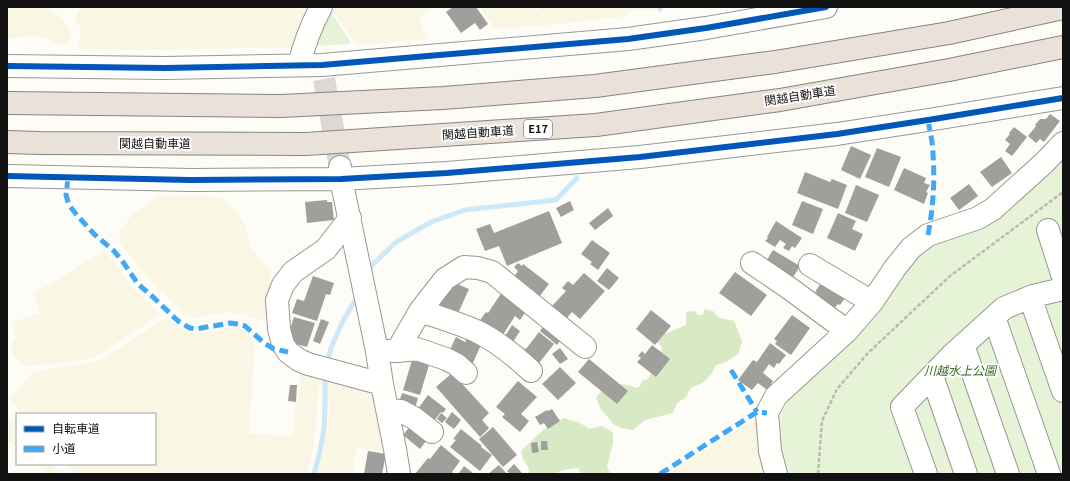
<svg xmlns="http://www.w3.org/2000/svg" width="1070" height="481" font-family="Georgia,'Noto Sans JP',serif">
	<rect width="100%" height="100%" fill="#fdfcf7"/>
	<!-- farmland -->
	<path fill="#f9f7e4" d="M7,7H46L61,17L72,35L68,44L60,45L46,38L28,36L7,39Z
		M81,7H314L298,47L144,50L79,49L78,46L82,30L74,20Z
		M330,7H434L419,17L426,39L377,44L355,43Z
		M480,7H535L548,25L495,29Z
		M537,7H656L655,10H629L628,16L549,25Z
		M157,196L221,197L235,209L246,228L251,247L261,261L270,268L271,276L266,316L260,321L241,314L227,312L193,318L186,314L158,289L140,268L120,244L119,232L131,216Z
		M104,251L116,264L130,286L160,313L158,316L94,358L52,364L23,366L15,357L10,348L16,338L12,322L40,313L33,294Z
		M167,317L173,323L187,331L197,334L238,327L254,337L255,341L249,433L292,437L294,428V415L297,404L299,384L304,367L320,372L318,394L316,424L312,454L306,474H76L66,464H155V414H22L8,397L18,391L32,372L99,361Z
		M328,373L351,380L379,399L387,451L356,448L352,474H317L323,452L329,414Z
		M7,416L17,425V448L7,440Z
		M755,419L758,422L767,474H666Z
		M37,464H51L60,474H48L46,471Z"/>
	<!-- green -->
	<path fill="#e7f3d7" d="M327,7L350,41V44L312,46Z
		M1063,155V474H785L781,462L779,425L782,411L789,399L910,263L926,246Z"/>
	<!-- forest -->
	<path fill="#d8eac5" d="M705,309L713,311C721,321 723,318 734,321L742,341L738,354L726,362L716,365C710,378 705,383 691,388L686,397L677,403L673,413L645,420L633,430L621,428L613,424L608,417L601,410L596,398C607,381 620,382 637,388L640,386L642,381L648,379C650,375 653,371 655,367C658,361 660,354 662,348L654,337L659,332L667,333L686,325V312L695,311L698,315H702Z
		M564,418L580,423L590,429L601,426L609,430L613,433V444L607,467L611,474H581L578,468C570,469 563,469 556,474H528L529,469L523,459L521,451L543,430Z"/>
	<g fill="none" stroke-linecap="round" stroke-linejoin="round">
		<!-- stream -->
		<path stroke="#cde8f7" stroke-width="5" d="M660,9V7
			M369,268L396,242L431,222L465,210L556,200L577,178
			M327,364L331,348L342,323L358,295
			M314,474C318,461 321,448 323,435C326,414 325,394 325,373"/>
	</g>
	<!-- building -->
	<path fill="#a19f9c" d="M453,7H476L488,24L480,30L475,23L461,33L446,12Z
		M1050,114L1060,121L1044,142L1040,139L1036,143L1028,136L1036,126L1035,125L1040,119H1046Z
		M1014,127L1027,137L1012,156L1005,151L1010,144L1005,140L1010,134L1009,133Z
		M851,146L871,155L860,179L841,170Z
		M877,148L901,157L889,187L865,177Z
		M1001,157L1012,173L992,187L980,172Z
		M904,168L926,178L924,183L930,185L926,192L928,193L924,204L894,190Z
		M805,172L830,182L832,179L847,185L838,209L797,193Z
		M969,184L978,196L959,210L950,198Z
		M856,185L879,195L867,222L845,213Z
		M327,200V202H332L334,220L307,223L305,202Z
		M570,201L574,210L561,217L556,208Z
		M802,201L823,209L813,234L792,225Z
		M608,208L613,216L595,230L589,223Z
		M549,211L562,243L507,266L499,246L485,251L476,229L490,224L494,233Z
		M838,213L856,221L852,229L863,234L855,251L827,238Z
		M776,221L802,238L795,248L792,246L789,251L783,248L786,244L780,240L775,247L765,241L768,238L767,237Z
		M592,240L610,253L598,270L590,264L592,262L581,254Z
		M773,250L800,266L789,284L762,268Z
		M518,263L522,266L523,264L549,284L536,301L511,281L518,271L514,267Z
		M607,268L619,278L609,290L597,281Z
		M735,272L767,295L751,316L719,293Z
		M584,273L605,291L580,319L572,312L566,319L551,307L566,291L562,288L568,281L573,285Z
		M313,276L334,283L330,295L326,294L317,321L292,313L297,299L304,301Z
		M450,281L469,289L456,318L437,310Z
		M821,283L845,298L840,305L838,304L833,310L814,297L817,293L815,292Z
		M502,292L528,308L520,320L515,316L501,338L478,323L486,312L488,313Z
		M651,310L671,326L655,345L636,329Z
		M792,315L810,328L791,355L775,344L777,341L774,339Z
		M294,317L315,323L307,347L293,343L294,340L287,338Z
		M321,319L329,322L320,344L313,341Z
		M548,320L565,334L557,345L540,331Z
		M512,325L520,331L513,342L505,336Z
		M539,332L554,344L536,367L520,354L525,348L526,349Z
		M456,337L465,342L467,338L481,345L471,367L447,356Z
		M770,343L786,355L779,364L777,363L774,368L769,364L763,373L773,381L767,390L758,383L752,390L738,380L753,360L757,362Z
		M652,345L670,359L656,377L637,362L641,358L638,356L642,351L645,354Z
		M560,348L568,359L560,364L552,354Z
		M589,359L628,391L617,404L578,372Z
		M412,360L429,365L420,395L403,390Z
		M560,367L576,383L558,400L542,384Z
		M452,373L489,413L482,420L489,428L480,437L436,387Z
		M518,381L537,397L521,414L529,421L520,432L502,417L505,414L496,407Z
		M290,385H297L296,402L288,401Z
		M402,393L418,398L414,411L398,406Z
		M428,395L446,409L443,413L441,412L431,425L415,413Z
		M552,409L560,421L548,429L544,423L540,425L535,417L547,410L548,411Z
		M452,412L461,420L454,429L445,422Z
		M441,413L447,418L442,423L437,419Z
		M412,424L429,437L420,449L403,435Z
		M493,427L517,455L503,467L479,439Z
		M461,429L482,446L481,447L492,455L480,471L450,447L456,440L453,439Z
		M541,441H547L548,450H541Z
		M537,442L539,452L532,453L531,443Z
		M441,445L460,461L452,472L453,473L452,474H415L428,458L430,459Z
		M368,451L386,454L382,474H364Z
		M514,464L523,474H510L507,471Z
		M499,465L507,474H488Z
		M464,466L473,473L471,474H460L459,473Z"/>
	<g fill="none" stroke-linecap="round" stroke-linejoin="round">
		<!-- minor-tunnel -->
		<path stroke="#dad9d4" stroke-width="22" stroke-dasharray="22 11" stroke-linecap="butt" d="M324,79L340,167"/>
		<!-- minor casing -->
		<g stroke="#979795" stroke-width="24">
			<path id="minor" d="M299,65C304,44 311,26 321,7
				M7,66L165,68L322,65L628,39L706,28L826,7
				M340,167L341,179L377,351L382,384L395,449L399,474
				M7,176L190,180L341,179L447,173L640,157L837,134L928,120L1063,98
				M350,218L326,249L293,272L283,285L277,300L279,329L283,344L288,352L299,360L308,364L382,384
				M1048,230L1063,277
				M752,263L789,288L847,331
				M810,265L872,302
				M1030,297L1063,391
				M420,311C439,317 458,323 476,331C497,341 514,355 531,371
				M994,317L1049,474
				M963,345L1008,474
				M377,351H397L420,311L445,279L464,267L478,268L492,272L585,347
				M397,351L417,349L446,359L456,364L466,373
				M932,376L966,474
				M388,410L401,411L414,418L432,432
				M776,474L770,451L767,413L776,396L847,331L872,302L895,268L911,248L928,235L978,218L993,209L1045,162L1063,143
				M926,474L902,407L951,356L1004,308L1033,296L1063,289"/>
		</g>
		<!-- highway casing -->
		<g stroke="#858482" stroke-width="24">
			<path id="highway" d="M7,103L281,106L443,98L595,86L775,62L949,33L1063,8
				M7,142L40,143L306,144L596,125L780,100L949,70L1063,47"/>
		</g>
		<!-- path -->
		<path stroke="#b9b9b8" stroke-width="2.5" stroke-dasharray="4 2" stroke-linecap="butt" d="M818,474L822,421L837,389L868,353L950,276L1063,192"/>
		<!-- minor -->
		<use href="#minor" stroke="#fffffe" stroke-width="22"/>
		<!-- highway -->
		<use href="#highway" stroke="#eae1d8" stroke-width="22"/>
		<!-- quiet -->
		<path stroke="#3fa9f5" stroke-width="5" stroke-dasharray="10 5" stroke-linecap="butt" d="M68,178L66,195L69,205L76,214L94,234L114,251L123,262L138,284L153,297L178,321L190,328L196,329L230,323L237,324L245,326L264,343L274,349L288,352
			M928,235C933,209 935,181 933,154C933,143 930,132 928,120
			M731,370L757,412
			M660,474L757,412L767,413"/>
		<!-- cycleway casing -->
		<g stroke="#fff" stroke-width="8">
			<path id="cycleway" d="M7,66L165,68L322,65L628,39L706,28L826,7
				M7,176L190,180L341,179L447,173L640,157L837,134L928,120L1063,98"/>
		</g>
		<!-- cycleway -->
		<use href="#cycleway" stroke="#0057b8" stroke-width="6"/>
	</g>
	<g text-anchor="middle" stroke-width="4" stroke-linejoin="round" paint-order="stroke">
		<!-- shield labels -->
		<rect fill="#fff" stroke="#585858" stroke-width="1" x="524" y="120" width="28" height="18" rx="3"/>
		<g font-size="11" font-weight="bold" fill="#111">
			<text x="538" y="133">E17</text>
		</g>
		<!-- street labels -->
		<g font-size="12" fill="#111" stroke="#fff">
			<text transform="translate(800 96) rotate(-9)" y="4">関越自動車道</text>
			<text transform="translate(478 133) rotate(-4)" y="4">関越自動車道</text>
			<text x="155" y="148">関越自動車道</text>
		</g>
		<!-- park labels -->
		<g font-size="12" font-style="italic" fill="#2f6b1f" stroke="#fff">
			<text x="960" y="375">川越水上公園</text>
		</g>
	</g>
	<!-- border -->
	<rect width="1070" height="481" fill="none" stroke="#111111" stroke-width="16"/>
	<!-- legend -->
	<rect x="16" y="413" width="140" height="52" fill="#ffffff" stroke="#a0a0a0"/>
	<rect x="24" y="426" width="20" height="6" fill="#0057b8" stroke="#a0a0a0"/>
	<text x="52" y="433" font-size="12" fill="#111111">自転車道</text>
	<rect x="24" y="446" width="20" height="6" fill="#3fa9f5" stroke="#a0a0a0"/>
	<text x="52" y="453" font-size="12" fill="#111111">小道</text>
</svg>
